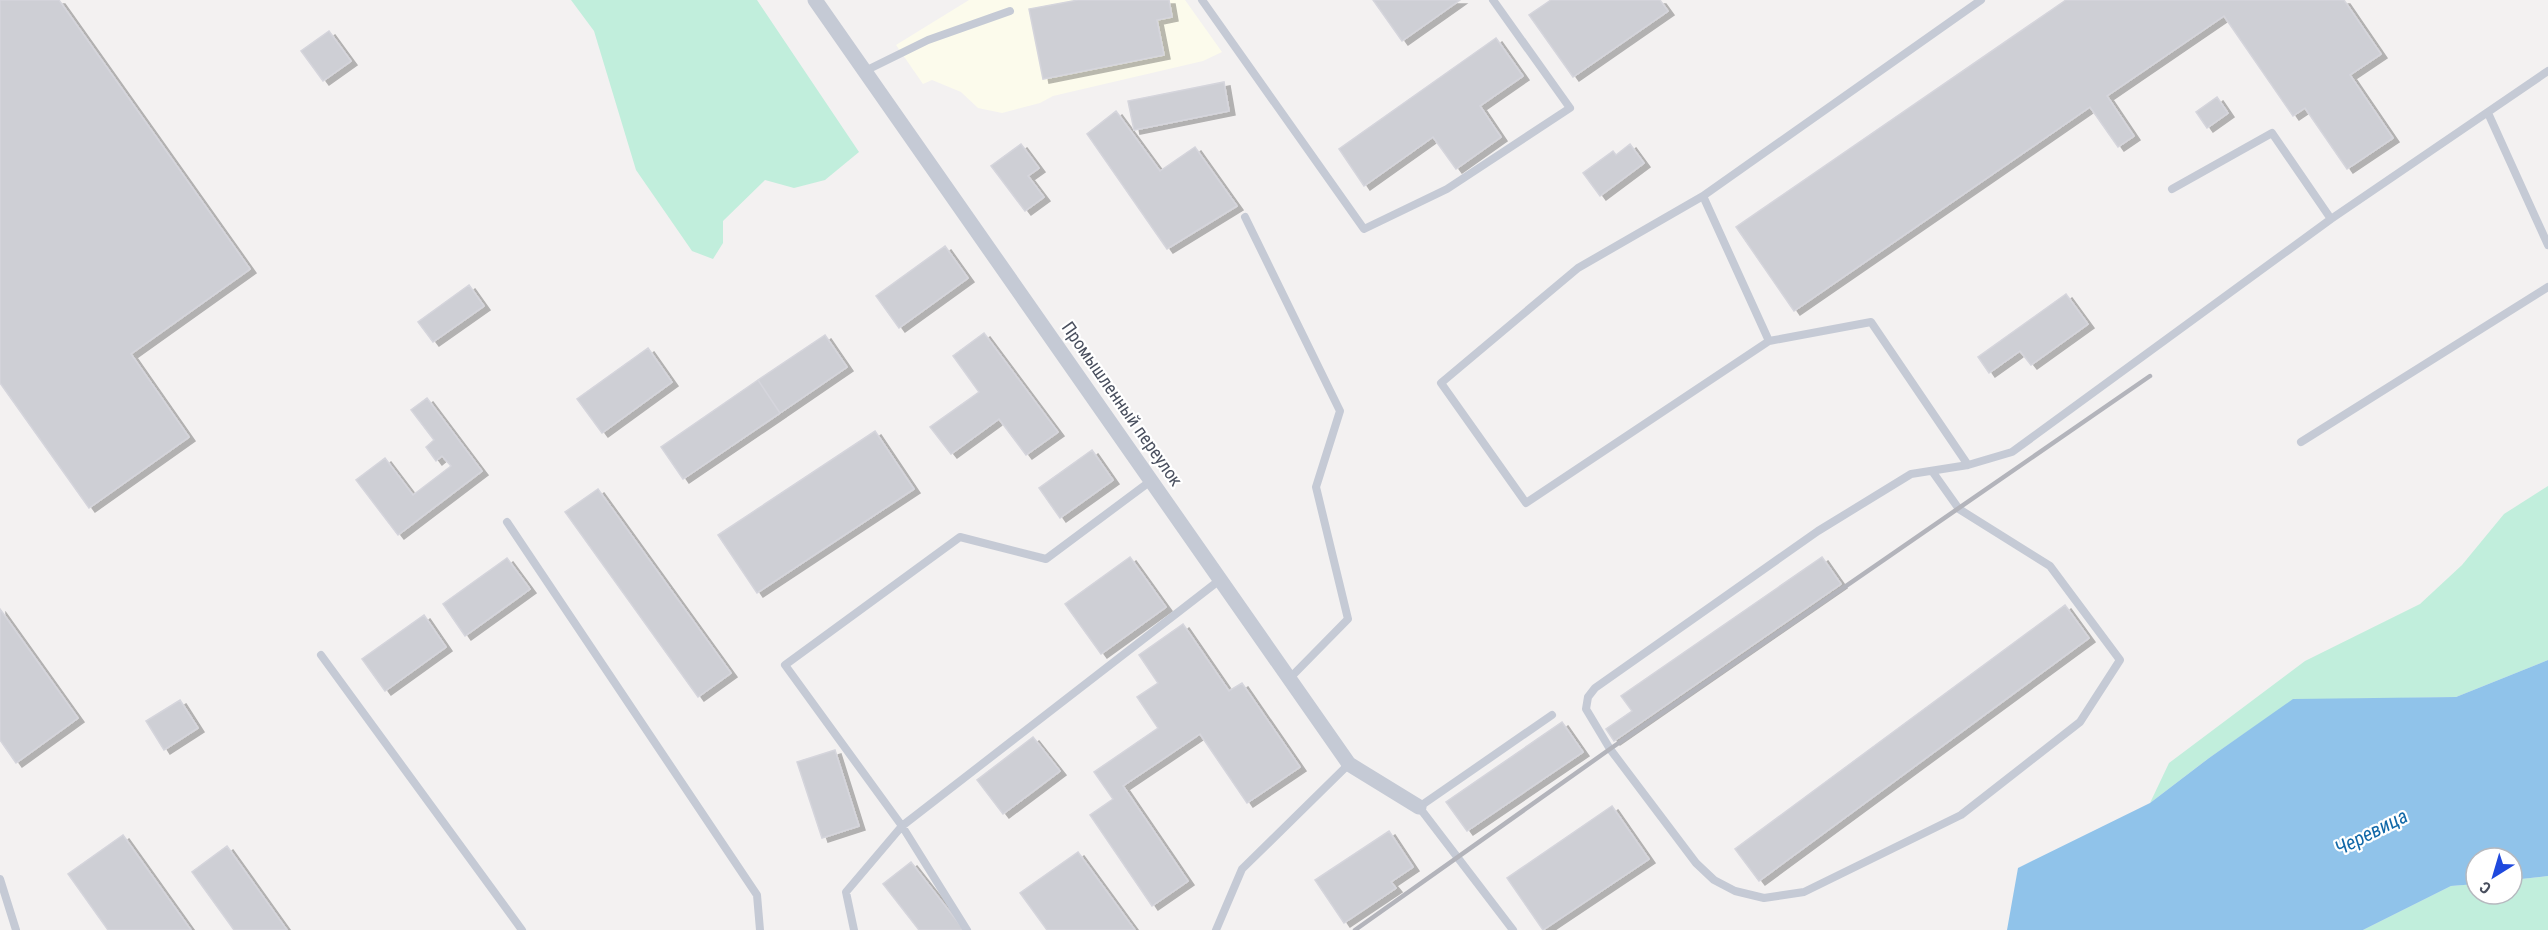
<svg xmlns="http://www.w3.org/2000/svg" width="2548" height="930" font-family="'Roboto Condensed',sans-serif">
	<defs>
		<filter id="shadow"><feDropShadow dx="6" dy="4" stdDeviation="0" flood-color="#0004"/></filter>
	</defs>
	<rect width="100%" height="100%" fill="#f3f1f1"/>
	<!-- commercial -->
	<path fill="#fcfbec" d="M969,0H1185L1222,52L1203,61L1053,96L1040,103L1002,113L978,108L961,92L932,80L923,84L896,45Z"/>
	<!-- green -->
	<path fill="#c1eedc" d="M571,0H757L859,152L825,180L794,188L765,180L723,221V243L713,259L692,251L636,170L594,31Z
		M2548,486V660L2456,697L2293,700L2209,758L2150,803L2169,763L2305,661L2420,604L2462,565L2504,514Z
		M2548,876V930H2363L2451,886L2476,884V894H2512V880Z"/>
	<!-- water -->
	<path fill="#90c3ea" d="M2548,660V876L2512,880V858H2476V884L2451,886L2363,930H2007L2018,868L2150,803L2209,758L2293,699L2456,697Z"/>
	<!-- building -->
	<path fill="#cecfd5" stroke="#d5d5dc" stroke-width="1.5" filter="url(#shadow)" d="M0,0H59L250,269L131,354L189,437L89,508L0,383Z
		M1078,0H1169L1172,17L1157,20L1164,55L1043,79L1029,9Z
		M1373,0H1460L1402,41Z
		M1551,0H1660L1668,11L1573,77L1529,15Z
		M2066,0H2344L2381,54L2350,75L2393,138L2347,169L2305,108L2293,116L2224,16L2107,96L2134,136L2118,147L2090,107L1794,311L1736,227Z
		M329,31L351,61L323,81L301,51Z
		M1496,38L1523,76L1480,106L1501,137L1456,169L1433,137L1364,186L1339,149Z
		M1224,82L1229,111L1134,130L1128,101Z
		M2217,97L2228,113L2207,128L2196,112Z
		M1116,111L1160,171L1195,147L1237,206L1167,249L1087,134Z
		M1021,144L1039,168L1028,176L1044,197L1025,211L991,166Z
		M1630,144L1644,163L1600,196L1583,173L1613,151L1616,155Z
		M945,246L968,278L899,328L876,296Z
		M469,285L484,306L433,342L418,322Z
		M2066,294L2088,324L2031,365L2020,351L1989,373L1978,357Z
		M984,333L1058,432L1026,455L999,419L951,454L930,427L979,392L953,356Z
		M825,335L847,367L780,413L758,380Z
		M648,348L672,382L602,433L577,399Z
		M758,380L780,413L683,479L661,447Z
		M427,398L482,471L398,535L356,480L385,458L413,495L451,466L442,456L436,461L426,447L434,440L411,410Z
		M875,431L914,489L757,593L718,535Z
		M1092,450L1113,480L1060,518L1039,488Z
		M598,489L731,673L698,697L565,512Z
		M1130,557L1166,607L1101,654L1065,604Z
		M1822,557L1841,584L1614,741L1606,729L1632,711L1621,696Z
		M507,558L530,589L465,636L443,604Z
		M2065,605L2089,638L1759,881L1735,849Z
		M0,609L78,718L16,763L0,740Z
		M424,615L446,647L385,691L362,659Z
		M1183,624L1229,691L1242,683L1300,767L1247,803L1200,734L1123,786L1188,881L1152,906L1090,815L1113,799L1094,772L1158,728L1137,697L1158,683L1139,655Z
		M180,700L198,728L164,750L146,721Z
		M1562,722L1583,752L1467,831L1446,802Z
		M1033,737L1060,771L1003,814L977,780Z
		M835,750L859,826L822,838L797,762Z
		M1612,806L1649,859L1543,930L1507,878Z
		M1389,831L1413,867L1391,882L1396,888L1344,923L1315,880Z
		M123,835L191,930H108L68,874Z
		M227,846L287,930H234L192,872Z
		M1078,852L1135,930H1047L1020,893Z
		M911,862L964,930H919L883,884Z"/>
	<g fill="none" stroke-linecap="round" stroke-linejoin="round">
		<!-- lane -->
		<path stroke="#c5cad5" stroke-width="8" d="M1202,0L1364,229L1447,189L1570,108L1493,0
			M865,71L928,40L1010,11
			M2488,113L2548,245
			M2172,189L2272,133L2331,219
			M1703,196L1578,268L1441,383L1526,503L1769,341
			M1245,217L1340,411L1316,487L1348,619L1290,678
			M2301,442L2548,287
			M1968,465L1871,322L1769,341L1703,196L1981,0
			M1932,471L1959,509L2050,566L2120,660L2080,722L1961,815L1804,892L1764,898L1735,891L1714,880L1696,863L1610,749L1586,709L1588,697L1595,688L1818,531L1911,474L1968,465L2012,452L2331,219L2548,71
			M507,522L757,895L760,930
			M321,655L522,930
			M0,879L16,930
			M854,930L846,892L902,826L1221,579
			M967,930L902,826L785,665L960,537L1046,559L1152,480
			M1216,930L1242,869L1349,764
			M1513,930L1419,807L1552,715"/>
		<!-- street -->
		<path stroke="#c5cad5" stroke-width="15" d="M815,0L1349,764L1419,807"/>
		<!-- rail -->
		<path stroke="#b3b4bb" stroke-width="4.5" d="M1355,930L1610,749L2150,376"/>
	</g>
	<g text-anchor="middle" stroke-width="4.5" stroke-linejoin="round" paint-order="stroke">
		<!-- street labels -->
		<g font-size="18" fill="#494f5e" stroke="#fff">
			<text transform="translate(1122 404) rotate(55)" y="6">Промышленный переулок</text>
		</g>
		<!-- water labels -->
		<g font-size="20" font-style="italic" fill="#1168a8" stroke="#fff">
			<text transform="translate(2371 832) rotate(-27)" y="7">Черевица</text>
		</g>
	</g>
	<!-- north arrow -->
	<g transform="translate(2494 876) rotate(217)"><circle r="28" fill="#ffffff" stroke="#b6b9bf" stroke-width="1.5"/>
	<path d="M0-4.5L10 22L0 15L-10 22Z" fill="#1f49de"/>
	<text y="-9" font-size="16" font-weight="bold" text-anchor="middle" fill="#494f5e">С</text>
	</g>
</svg>
